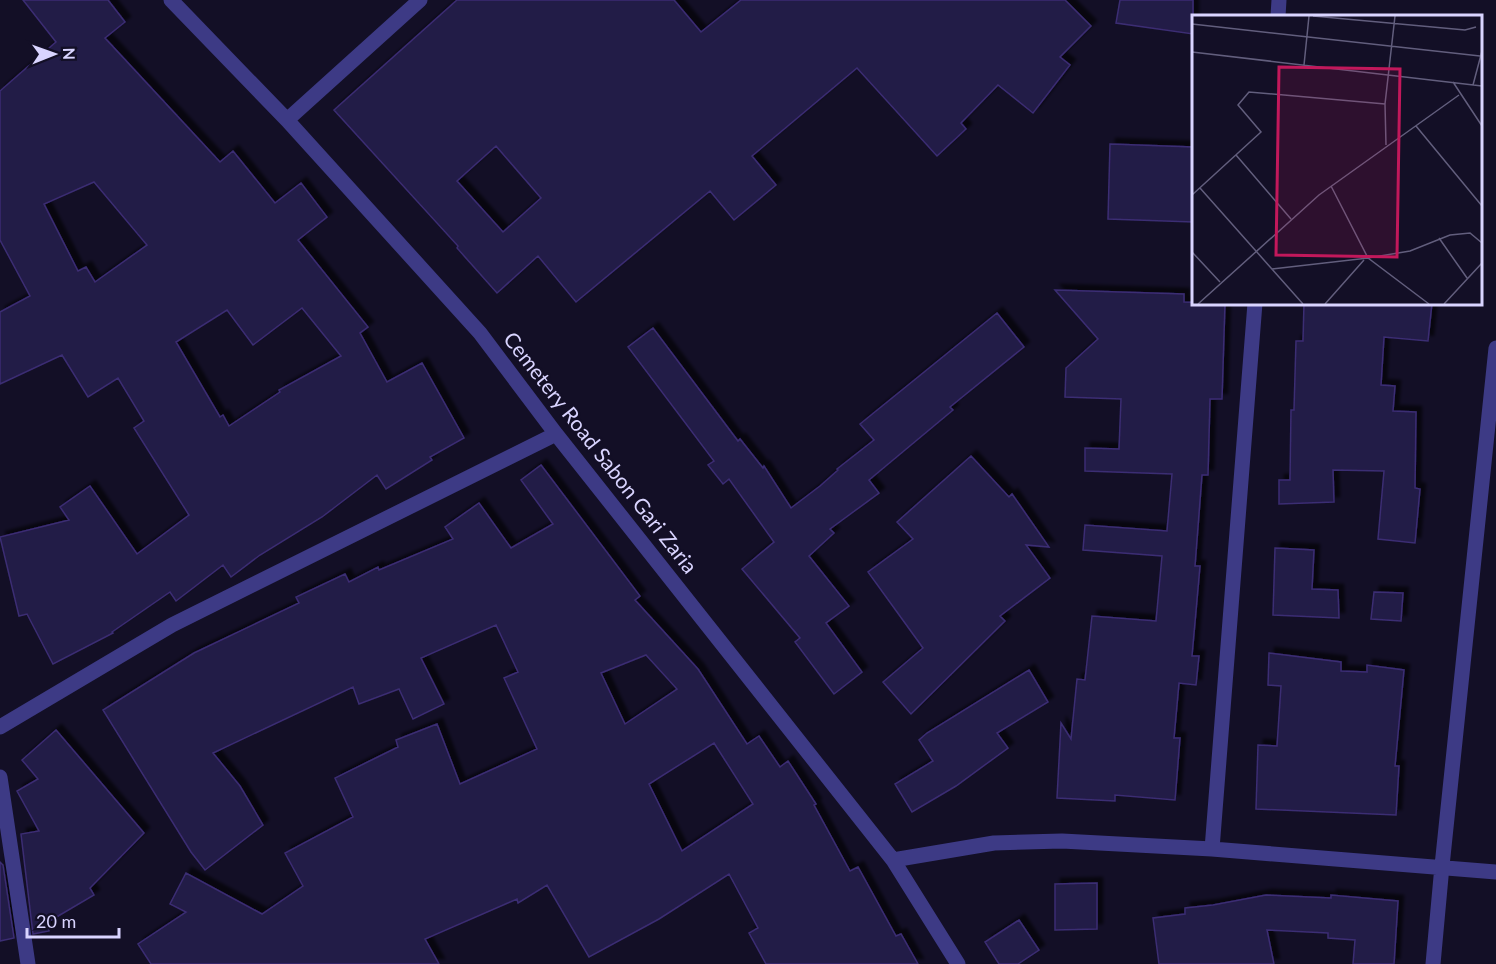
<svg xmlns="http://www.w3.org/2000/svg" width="1496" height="964" font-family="Lato,sans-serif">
	<defs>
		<filter id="shadow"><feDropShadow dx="5.5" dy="-5.5" stdDeviation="1.5" flood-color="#0009"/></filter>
	</defs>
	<rect width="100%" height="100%" fill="#130f26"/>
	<!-- building -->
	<path fill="#241b47" stroke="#3b2d73" stroke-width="1.5" fill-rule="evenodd" filter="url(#shadow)" d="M23,0H108L125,22L105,38L220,162L233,151L275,203L301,183L327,217L298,240L368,327L360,333L387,382L422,363L464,438L430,457L432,460L386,489L377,475L322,517L260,555L231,577L223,565L176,601L170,592L112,632L113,633L53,664L27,614L19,616L0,537L69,520L60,507L90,486L137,554L189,515L134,428L144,421L118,378L88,397L62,355L0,384V312L30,296L0,240V91L56,42ZM94,182L147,245L95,282L86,267L78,271L44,204ZM302,308L341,356L279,390L280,392L229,426L223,415L220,417L176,342L227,310L253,345Z
		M457,0H674L701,32L741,0H1065L1091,26L1060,57L1070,65L1033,113L998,85L961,123L966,129L937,156L857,68L752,156L776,185L734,220L710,191L576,302L538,256L497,293L457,248L458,246L334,110ZM496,146L541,198L503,232L457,181Z
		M1120,0H1193V34L1116,23Z
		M1110,144L1193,147V222L1108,219Z
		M1055,290L1184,294V302L1225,303L1222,399H1210L1208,475H1202L1195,566H1200L1192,656H1199L1196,685L1179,683L1174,738H1180L1175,800L1115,795V801L1057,798L1061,723L1071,739L1077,679L1085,680L1092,616L1156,621L1162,556L1083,550L1085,525L1167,531L1172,474L1085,471V448L1119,449L1121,399L1065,397L1066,368L1098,339Z
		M1304,303H1432L1428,341L1384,337L1381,385L1395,386L1393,411L1416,412L1415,488L1420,489L1415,543L1378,539L1384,471L1333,470L1334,502L1279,504V480H1290L1291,410H1294L1296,341H1303Z
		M997,313L1024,347L950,407L953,410L869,480L879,493L830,529L834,533L809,556L849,606L826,623L862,672L834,694L795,642L800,638L742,569L774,542L729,479L723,484L708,465L714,461L628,347L653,328L738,441L740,439L763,468L764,466L791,508L820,486L838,470L837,469L874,440L860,424Z
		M971,456L1009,497L1012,494L1049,547L1026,545L1050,578L1000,616L1005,621L911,714L883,682L923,648L868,572L913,539L897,522Z
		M541,465L640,596L635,600L698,669L747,744L759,736L780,767L788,761L816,804L814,805L850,871L858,867L896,936L901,934L918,964H766L749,933L758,928L729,874L659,919L589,957L547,885L518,903L517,899L425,939L439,964H151L138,944L186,912L170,904L186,873L262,914L303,886L285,853L353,817L335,778L398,747L396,740L437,724L460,784L537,749L504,678L518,672L496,625L421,658L444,704L413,719L399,689L359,704L353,687L213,753L240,786L263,825L205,870L191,852L103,710L194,653L299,603L296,597L345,574L349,582L378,567L379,570L453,539L445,527L479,503L511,548L553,524L521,480ZM646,655L677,689L625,724L601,673ZM714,743L753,804L682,851L649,784Z
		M1275,548L1314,550L1312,589L1338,590L1339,618L1273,615Z
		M1374,592L1403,593L1401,621L1371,619Z
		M1269,653L1341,662V671L1367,672V665L1404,670L1395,766H1399L1396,815L1256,809L1258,745L1277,746L1281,686L1268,685Z
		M1029,670L1048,702L997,733L1008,748L956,786L912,812L895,784L933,761L919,740L927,733Z
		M56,730L144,833L90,888L94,895L48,922L49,931L33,934L21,834L39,831L17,791L38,779L22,760Z
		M0,862L3,865L14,938L0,941Z
		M1097,883V929L1055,930V884Z
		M1266,895L1331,898V895L1398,901L1394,964H1353L1355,940L1328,938V933L1267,930L1274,964H1159L1153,918L1185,914V908L1213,905Z
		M1019,920L1039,950L1018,964H999L985,942Z"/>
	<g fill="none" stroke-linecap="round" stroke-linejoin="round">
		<!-- minor -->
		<path stroke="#3d3a85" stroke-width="15" d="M171,0L287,120L480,333L556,434L893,860L958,964
			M1278,16L1279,0
			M287,120L420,0
			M0,727L172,625L556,434
			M0,777L28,964
			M1212,849L1255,303
			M893,860L994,843L1062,841L1212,849L1496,872
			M1433,964L1442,866L1496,348"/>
	</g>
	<g text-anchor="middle" stroke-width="4.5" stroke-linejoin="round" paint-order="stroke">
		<!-- street labels -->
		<g font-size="21" fill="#d9d4ff" stroke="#130f26">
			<text transform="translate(600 453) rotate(52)" y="7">Cemetery Road Sabon Gari Zaria</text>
		</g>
	</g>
	<!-- overview -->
	<g transform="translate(1192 15)">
		<rect width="290" height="290" fill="#130f26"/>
		<path fill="none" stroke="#625e7d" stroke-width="1.5" d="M121,1L273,15L284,12M0,9L288,41M0,37L290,71M112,50L117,1M261,67L290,111M281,70L290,36M224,111L290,191M194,130L193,89L203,1M44,140L99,204M139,171L176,243L218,236L258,220L278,218L290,228M8,173L111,289M0,180L69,117L46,90L57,77L193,89M247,223L275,263M0,237L28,267M80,254L176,243L237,289M6,289L127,180L267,80M133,289L172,245M252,289L290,248"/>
		<path fill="#c2185b" fill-opacity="0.15" stroke="#c2185b" stroke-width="3" d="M87,52L208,54L205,242L84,240Z"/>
		<rect width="290" height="290" fill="none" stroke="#d9d4ff" stroke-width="3"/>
	</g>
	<!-- north arrow -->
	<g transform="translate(54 54) rotate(89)" stroke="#130f26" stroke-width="4.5" paint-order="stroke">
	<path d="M0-4.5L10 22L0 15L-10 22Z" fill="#d9d4ff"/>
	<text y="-9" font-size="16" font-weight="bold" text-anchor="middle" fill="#d9d4ff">N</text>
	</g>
	<!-- scale -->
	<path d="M27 928v9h92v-9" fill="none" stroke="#d9d4ff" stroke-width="3"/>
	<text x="36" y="928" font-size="18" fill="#d9d4ff" stroke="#130f26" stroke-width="4.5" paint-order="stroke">20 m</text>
</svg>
